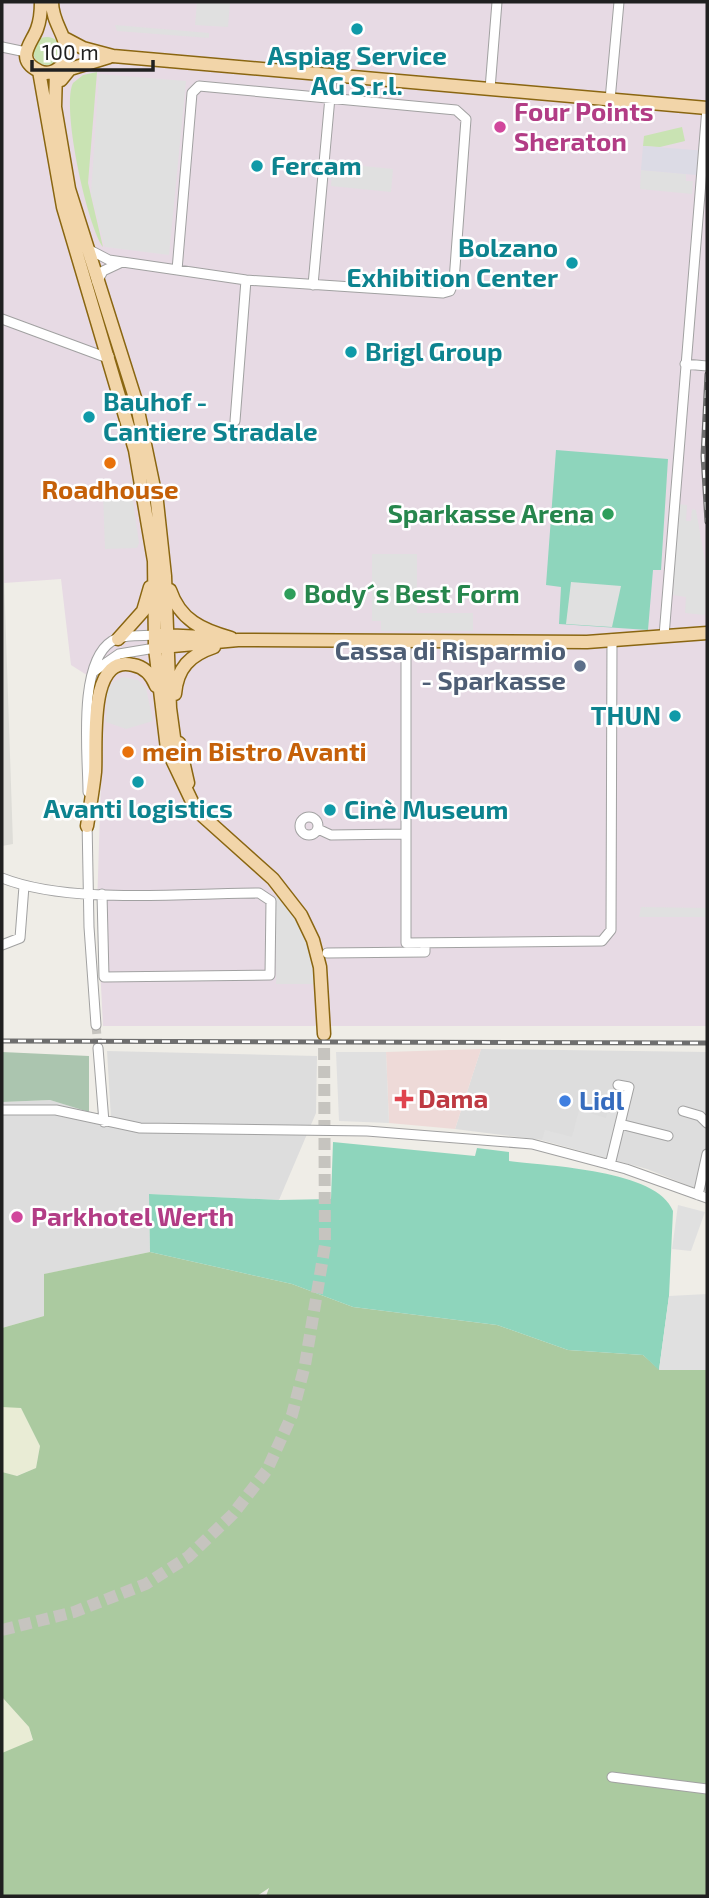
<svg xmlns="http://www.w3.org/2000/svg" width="709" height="1898" font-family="'Exo 2',sans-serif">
	<rect width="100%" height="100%" fill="#efede7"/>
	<!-- residential -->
	<path fill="#ddd" d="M481,1049L707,1052V1193L647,1169L542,1140L455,1129Z
		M107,1051L317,1056L316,1113L279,1200L149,1194L150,1252L45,1274L44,1316L2,1328V1102L50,1100L111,1118Z"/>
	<!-- commercial -->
	<path fill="#eedad8" d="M481,1049L455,1129L389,1123L386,1052Z"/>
	<!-- industrial -->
	<path fill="#e7dae4" d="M2,2H707V1026H103L97,907L104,686L71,665L61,579L4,583Z"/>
	<!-- airport -->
	<path fill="#deddd8" d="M2,518L13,844L2,846Z"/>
	<!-- farmland -->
	<path fill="#e9ecd5" d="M8,1405L21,1408L40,1446L36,1468L16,1476L2,1472V1407Z
		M2,1697L29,1727L33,1741L2,1753Z"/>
	<!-- grass -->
	<path fill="#c9e3b3" d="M33 51a14 14 0 1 1 28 0a14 14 0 1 1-28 0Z
		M97,72L88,183L103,247C87,225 61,107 73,83L83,75Z
		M682,127L685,141L660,147L643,146L644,136Z"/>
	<!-- forest -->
	<path fill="#abcaa0" d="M150,1252L292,1284L353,1307L497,1325L568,1350L643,1355L660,1370H707V1896H266L269,1888L257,1896H2V1753L33,1740L29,1727L2,1697V1472L17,1476L36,1468L40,1446L21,1408L2,1407V1328L44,1316V1274Z"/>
	<!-- cemetery -->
	<path fill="#abc5af" d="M2,1052L89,1056V1112L50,1100L2,1102Z"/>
	<!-- pitch -->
	<path fill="#8ed5bc" d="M556,450L668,459L661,570H653L648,630L559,624L561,587L546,585Z
		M333,1142L475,1156L477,1148L509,1152V1161C548,1166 658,1170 673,1211L669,1296L659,1370L643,1355L568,1350L497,1325L353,1307L292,1284L150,1252L149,1194L279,1200L331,1199Z"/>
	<!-- parking -->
	<path fill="#e0e0e0" d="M197,2H230L228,27L195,25Z
		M115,25L209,33V38L117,31Z
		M99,74L186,81L169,255L105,247L91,193Z
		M333,163L393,169L391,192L331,186Z
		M641,170L686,174V181H693L692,194L640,189Z
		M132,493L139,543L137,548L105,549L103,494Z
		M678,504L687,505L686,521H691L692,509L696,510L707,573L705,615L685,613L686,597L673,595Z
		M372,554H417V613H473V631H381V621H372Z
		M571,582L621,586L612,627L566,624Z
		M123,677L138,680L146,688L153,721L126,729L106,722L107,691L113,682Z
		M276,895L293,914L309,946L315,984H276Z
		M641,907L707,908V917H639Z
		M336,1052H386L389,1123L339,1121Z
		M611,1099L622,1101L607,1158L542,1140L545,1130L572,1137L579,1110L606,1118Z
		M678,1205L705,1212L691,1251L672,1249Z
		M707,1294V1370H659L669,1296Z"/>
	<!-- plaza -->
	<path fill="#dcdbe5" d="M643,146L707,151V176L641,170Z"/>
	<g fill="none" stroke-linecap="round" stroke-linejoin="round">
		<!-- minor-tunnel -->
		<path stroke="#c6c4bf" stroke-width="9" stroke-dasharray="9 4.5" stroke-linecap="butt" d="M96,1025L98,1048"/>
		<!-- major-tunnel -->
		<path stroke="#c6c4bf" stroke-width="12" stroke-dasharray="12 6" stroke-linecap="butt" d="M2,1630L74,1612L146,1584L188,1557L233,1514L267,1470L292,1415L305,1365L325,1245L324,1034"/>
		<!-- minor casing -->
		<g stroke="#a1a1a1" stroke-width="11">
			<path id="minor" d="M2,47L26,52
				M490,89L497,2
				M610,100L619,2
				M88,249L109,260L246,280L443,293L450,291L454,281L466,119L456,110L199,86L192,93L177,270
				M97,282L103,271L120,263
				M313,285L332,75
				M2,319L105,357L109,356
				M685,364L707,366
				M235,421L246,280
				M664,636L707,108
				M406,641V943L602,941L611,930L612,639
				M93,672L119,654L155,648
				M88,792C88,756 77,663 112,641C124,634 141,636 155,635
				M300 826a9 9 0 1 1 18 0a9 9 0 1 1-18 0Z
				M87,820L89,927L96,1025
				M318,829L331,835L405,834
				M2,878C70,905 184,893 259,893L271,901L270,975L104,977L102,894
				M2,945L20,938L24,886
				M327,953L425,952V943
				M98,1048L104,1122
				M2,1110H56L140,1128L367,1131L532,1144L626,1169L707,1198
				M683,1111L700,1116L707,1123
				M620,1124L668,1136
				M610,1165L629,1087L618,1085
				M698,1195L707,1154
				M612,1777L707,1789"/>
		</g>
		<!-- major casing -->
		<g stroke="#8a6611" stroke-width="15">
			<path id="major" d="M41,2C41,10 40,21 37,29C32,43 14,59 39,71C49,76 57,70 64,64C73,40 52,27 52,2
				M66,39L83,48L113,56L707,108
				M39,71L63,207L135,450L154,561L155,648L167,749L196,810L273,879L301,915L313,940L320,967L324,1034
				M56,71L55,107L69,189L136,401L157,502L165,576L170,708L176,752
				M61,80L70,69L109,57
				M170,590C180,620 202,630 231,638
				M162,635L203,637
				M118,639L143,611L150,587
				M162,647L238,640L587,642L707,633
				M175,694C177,668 190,655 214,647
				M179,743L188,783
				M87,826C90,808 93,790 95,772C97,747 87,653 133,665C145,667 152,676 156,686"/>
		</g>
		<!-- minor -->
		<use href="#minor" stroke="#fff" stroke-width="9"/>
		<!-- major -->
		<use href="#major" stroke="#f2d5a9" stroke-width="12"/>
		<!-- rail casing -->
		<g stroke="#6e6e6e" stroke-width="5">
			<path id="rail" d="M707,374L703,456L707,522
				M2,1041L707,1043"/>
		</g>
		<!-- rail -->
		<use href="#rail" stroke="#fff" stroke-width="2.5" stroke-dasharray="8" stroke-linecap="butt"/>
	</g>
	<!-- markers -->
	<g fill="#0f9aa8" stroke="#fff" stroke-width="2.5">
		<circle cx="357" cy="29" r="7"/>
		<circle cx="257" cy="166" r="7"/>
		<circle cx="572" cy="263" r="7"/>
		<circle cx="351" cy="352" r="7"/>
		<circle cx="89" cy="417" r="7"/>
		<circle cx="675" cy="716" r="7"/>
		<circle cx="138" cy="782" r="7"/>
		<circle cx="330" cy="810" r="7"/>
	</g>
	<g fill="#d1479c" stroke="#fff" stroke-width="2.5">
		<circle cx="500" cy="127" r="7"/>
		<circle cx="17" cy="1217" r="7"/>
	</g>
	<g fill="#e8710a" stroke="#fff" stroke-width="2.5">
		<circle cx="110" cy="463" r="7"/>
		<circle cx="128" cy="752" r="7"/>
	</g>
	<g fill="#2e9e5b" stroke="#fff" stroke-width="2.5">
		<circle cx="608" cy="514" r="7"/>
		<circle cx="290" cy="594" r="7"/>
	</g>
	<circle fill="#5c6f8a" stroke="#fff" stroke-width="2.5" cx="580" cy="666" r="7"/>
	<path fill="#e0444e" stroke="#fff" stroke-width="2.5" d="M400.5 1088.5h7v7h7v7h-7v7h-7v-7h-7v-7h7z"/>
	<circle fill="#3f7fe0" stroke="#fff" stroke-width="2.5" cx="565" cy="1101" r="7"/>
	<g text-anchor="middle" stroke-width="5" stroke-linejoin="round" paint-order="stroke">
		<!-- culture labels -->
		<g font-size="26" font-weight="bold" fill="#0d838f" stroke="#fff" text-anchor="start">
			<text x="357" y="65" text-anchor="middle">Aspiag Service<tspan x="357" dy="30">AG S.r.l.</tspan></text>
			<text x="271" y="175">Fercam</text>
			<text x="558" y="257" text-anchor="end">Bolzano<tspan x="558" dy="30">Exhibition Center</tspan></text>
			<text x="365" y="361">Brigl Group</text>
			<text x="103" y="411">Bauhof -<tspan x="103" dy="30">Cantiere Stradale</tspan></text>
			<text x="661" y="725" text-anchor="end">THUN</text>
			<text x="138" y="818" text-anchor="middle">Avanti logistics</text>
			<text x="344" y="819">Cinè Museum</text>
		</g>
		<!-- hotel labels -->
		<g font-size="26" font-weight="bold" fill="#b23c85" stroke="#fff" text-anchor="start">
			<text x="514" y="121">Four Points<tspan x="514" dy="30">Sheraton</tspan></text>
			<text x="31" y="1226">Parkhotel Werth</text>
		</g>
		<!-- food labels -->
		<g font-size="26" font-weight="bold" fill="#c56008" stroke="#fff">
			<text x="110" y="499">Roadhouse</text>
			<text x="142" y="761" text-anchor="start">mein Bistro Avanti</text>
		</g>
		<!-- leisure labels -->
		<g font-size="26" font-weight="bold" fill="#27864d" stroke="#fff" text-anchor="end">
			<text x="594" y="523">Sparkasse Arena</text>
			<text x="304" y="603" text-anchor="start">Body´s Best Form</text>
		</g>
		<!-- service labels -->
		<g font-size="26" font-weight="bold" fill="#4e5e75" stroke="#fff" text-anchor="end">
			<text x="566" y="660">Cassa di Risparmio<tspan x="566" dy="30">- Sparkasse</tspan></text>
		</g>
		<!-- health labels -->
		<g font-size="26" font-weight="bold" fill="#be3a42" stroke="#fff" text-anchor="start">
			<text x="418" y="1108">Dama</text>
		</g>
		<!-- shop labels -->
		<g font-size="26" font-weight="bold" fill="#366cbe" stroke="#fff" text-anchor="start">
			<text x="579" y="1110">Lidl</text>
		</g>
	</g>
	<!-- border -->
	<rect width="709" height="1898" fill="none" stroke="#202020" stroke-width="7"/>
	<!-- scale -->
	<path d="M32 60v10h121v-10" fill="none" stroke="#202020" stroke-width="3.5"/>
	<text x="42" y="60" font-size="21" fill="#202020" stroke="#ffffff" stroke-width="5" paint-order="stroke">100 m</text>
</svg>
